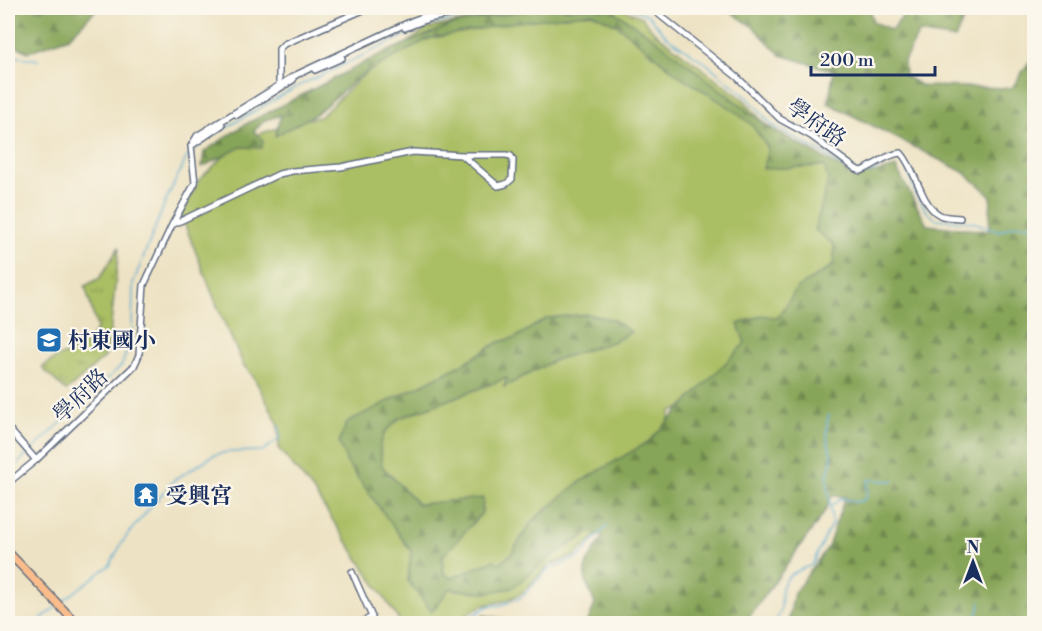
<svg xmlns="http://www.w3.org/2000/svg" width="1042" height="631" font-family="'Libre Bodoni','Noto Serif TC',serif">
	<defs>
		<pattern id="forest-firs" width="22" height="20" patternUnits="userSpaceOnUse" patternTransform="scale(1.5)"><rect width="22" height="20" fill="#87a559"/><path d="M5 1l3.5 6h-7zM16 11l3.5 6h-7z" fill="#6e874d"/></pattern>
		<pattern id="park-tufts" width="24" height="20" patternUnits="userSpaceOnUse" patternTransform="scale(1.5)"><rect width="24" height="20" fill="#aabe63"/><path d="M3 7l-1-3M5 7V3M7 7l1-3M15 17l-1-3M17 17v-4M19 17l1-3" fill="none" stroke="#8a9b55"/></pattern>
	</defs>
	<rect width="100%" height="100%" fill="#fbf7ec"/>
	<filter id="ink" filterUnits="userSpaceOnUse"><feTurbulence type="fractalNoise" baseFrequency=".0167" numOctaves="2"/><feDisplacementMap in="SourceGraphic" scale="12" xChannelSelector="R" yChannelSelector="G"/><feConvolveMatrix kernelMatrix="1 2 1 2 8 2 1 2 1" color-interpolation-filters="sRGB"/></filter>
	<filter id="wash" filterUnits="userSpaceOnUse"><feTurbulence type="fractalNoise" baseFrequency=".008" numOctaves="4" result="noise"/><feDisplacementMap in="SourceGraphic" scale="24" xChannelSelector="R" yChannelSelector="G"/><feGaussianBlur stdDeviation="1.35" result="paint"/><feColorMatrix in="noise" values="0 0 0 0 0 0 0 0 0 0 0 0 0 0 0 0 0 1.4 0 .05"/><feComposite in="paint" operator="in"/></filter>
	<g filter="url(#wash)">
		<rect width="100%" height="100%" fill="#ede2c3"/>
		<!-- grass -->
		<path fill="#aabe63" stroke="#627660" stroke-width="1.5" d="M526,8H620L642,17L654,32L744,100L767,127L858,178L836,260L795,317L685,408L671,411L664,441L608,524L575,556L549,565L522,593L508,600L481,606L453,623H401L312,489L279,449L278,423L253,376L244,366L220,313L181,215L199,180L223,157L251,137L296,121L320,117L359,79L426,29Z"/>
		<!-- forest -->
		<path fill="url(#forest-firs)" stroke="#516a5c" stroke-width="1.5" d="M8,8H98L69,37L28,52L8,42Z
			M538,8H609L653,37L769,127L857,177L896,167L927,225L989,231L991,196L965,173L828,103L834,71L781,55L753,27L725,8H872L871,14L873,22L892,30L909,8H946L966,13L955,39L919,33L904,61L905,76L922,86L1012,88L1029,62L1034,59V623H788L794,593L828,547L845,497L832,496L824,513L745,623H587L595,604C579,566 582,571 603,537L591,532L556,553L512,588L485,593L449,589L432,612L408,581L411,551L347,463L339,442L347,422L463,364L498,342L515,338L547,318L588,314L612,319L631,332L615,341L555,360L504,387L507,378L400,418L385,432L380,445L382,466L418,504L483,498L482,513L442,557L444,574L452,578L493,560L500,563L511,554L532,521L578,483L648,442L745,343L738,324L762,315L778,318L797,288L834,265V245L815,230L828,179L824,166L763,169L768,148L752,125L729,107L678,75L617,25L592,13L510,23L428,39L360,76L316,114L275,136L281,115L265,120L254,131L263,140L262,148L241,147L202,167L204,152L244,125L381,54L453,24Z
			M484,615L521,623H474Z"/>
		<!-- park -->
		<path fill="url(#park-tufts)" stroke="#627660" stroke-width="1.5" d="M119,247L109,344L105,357L66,391L42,368C61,349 84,356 97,328L85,286L100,278Z"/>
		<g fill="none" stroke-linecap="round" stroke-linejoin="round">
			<!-- stream -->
			<path stroke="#54a9d0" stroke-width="1.5" d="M631,8L648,15L667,37L707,64L748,98L772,125L826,155L855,174L871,172L895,157L903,159
				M8,55L38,60
				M194,151L210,137L296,87L425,26L503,8
				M906,166L915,193L927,212L936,219L973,222L999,231L1016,225H1034
				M32,450L122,365L132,335L133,283L167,198L187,157L190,154
				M8,473L28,453
				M831,506L842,498L856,502L864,500L867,494L868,480L894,481
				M59,604L110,565L121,544L132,529L174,480L214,455L227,452L262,451L280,439L279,425
				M35,624L56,607
				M460,624L488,606L501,605L522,597L547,570L579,557L607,526
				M773,624C794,601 762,581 812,565L832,523L827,477L832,458L827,437V422L829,415
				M971,624L978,613L981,600"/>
		</g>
	</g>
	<g filter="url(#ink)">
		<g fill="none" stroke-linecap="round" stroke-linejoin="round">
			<!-- minor casing -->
			<g stroke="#646e81" stroke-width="8">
				<path id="minor" d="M651,8L737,77L780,119L811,136L856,169L861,171C875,166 886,154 901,153C916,169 921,206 940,215C945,218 954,217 960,218
					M405,28L428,19L480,8
					M315,70L342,58
					M279,85V49L284,44L368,8
					M237,115L293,80
					M191,146L222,125
					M174,224L279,174L292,171L341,167L413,152L462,155H506L511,156L513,160L512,179L506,184L498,186L462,155
					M8,428L36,460
					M8,483L36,460L134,366L139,355L144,285L172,225L195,183L191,146L197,136L296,75L414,20L428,15L459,8
					M352,572L372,617L358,624"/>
			</g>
			<!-- major casing -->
			<g stroke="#646e81" stroke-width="10">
				<path id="major" d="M8,552L77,624"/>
			</g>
			<!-- minor -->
			<use href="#minor" stroke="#fff" stroke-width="5"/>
			<!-- major -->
			<use href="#major" stroke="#f9bc8a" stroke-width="7"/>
		</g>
	</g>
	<!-- icons -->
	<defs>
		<g id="school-square" transform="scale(1.35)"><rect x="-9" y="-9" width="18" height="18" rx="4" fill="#1f6fb2" stroke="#fbf7ec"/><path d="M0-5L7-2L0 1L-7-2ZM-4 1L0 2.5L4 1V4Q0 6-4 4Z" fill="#fff"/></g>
		<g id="temple-square" transform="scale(1.35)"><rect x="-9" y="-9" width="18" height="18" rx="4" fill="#1f6fb2" stroke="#fbf7ec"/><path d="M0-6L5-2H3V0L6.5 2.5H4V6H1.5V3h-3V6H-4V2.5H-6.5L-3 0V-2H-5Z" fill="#fff"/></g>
	</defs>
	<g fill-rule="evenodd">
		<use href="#school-square" x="49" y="340"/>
		<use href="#temple-square" x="146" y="495"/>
	</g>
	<g text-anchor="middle" stroke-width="4.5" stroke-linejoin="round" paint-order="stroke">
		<!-- street labels -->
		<g font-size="22" fill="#1b2f5e" stroke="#fbf7ec">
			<text transform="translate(817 122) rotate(35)" y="8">學府路</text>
			<text transform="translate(80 395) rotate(-44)" y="8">學府路</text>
		</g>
		<!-- poi labels -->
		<g font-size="22" font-weight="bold" fill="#1b2f5e" stroke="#fbf7ec" text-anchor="start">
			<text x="68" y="348">村東國小</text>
			<text x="166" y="503">受興宮</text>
		</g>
	</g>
	<!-- margin -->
	<rect width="1042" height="631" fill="none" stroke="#fbf7ec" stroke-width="30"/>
	<!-- north arrow -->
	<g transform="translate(973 562)" stroke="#fbf7ec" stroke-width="4.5" paint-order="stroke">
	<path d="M0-4.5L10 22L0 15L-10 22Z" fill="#1b2f5e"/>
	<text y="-9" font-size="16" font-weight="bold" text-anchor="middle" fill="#1b2f5e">N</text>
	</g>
	<!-- scale -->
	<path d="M811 66v9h124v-9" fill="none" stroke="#1b2f5e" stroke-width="3"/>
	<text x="820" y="66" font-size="18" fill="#1b2f5e" stroke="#fbf7ec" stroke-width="4.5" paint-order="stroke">200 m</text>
</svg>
